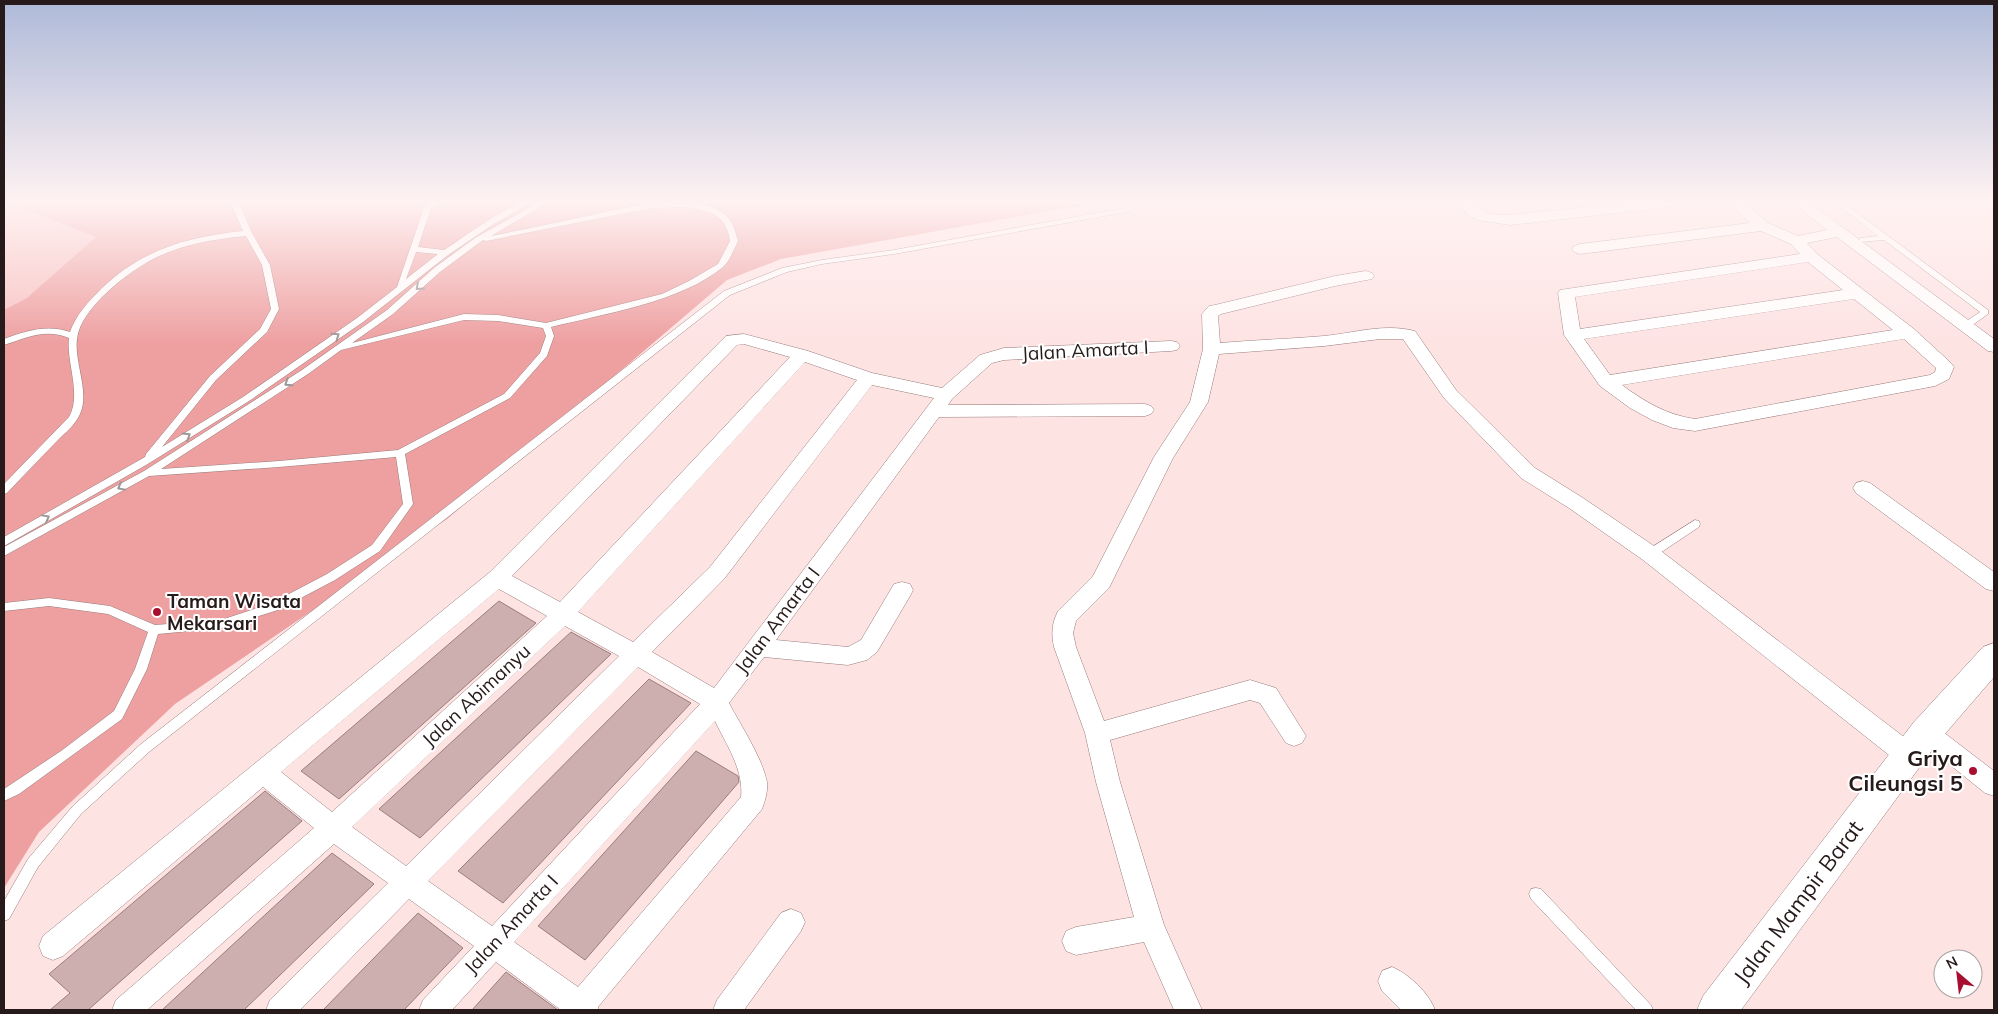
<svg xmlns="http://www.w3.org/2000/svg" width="1998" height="1014" font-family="Mulish,sans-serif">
	<rect width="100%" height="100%" fill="#fee3e3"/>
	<!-- green -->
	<path fill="#eea0a1" d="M4,201H1105L781,259L727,280L447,519L175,704L39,832L4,888Z"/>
	<!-- water -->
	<path fill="#f8c2c2" d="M4,201L96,237L27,298L4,310Z"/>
	<!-- building -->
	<path fill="#ceafaf" stroke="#9a7d7d" d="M499,601L536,623L339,799L301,771Z
		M571,632L611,654L420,838L379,809Z
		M649,679L691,703L503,903L458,871Z
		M696,751L738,776L739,782L585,960L538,926Z
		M265,791L302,821L88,1010H50L70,993L49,974Z
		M332,853L374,884L244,1010H162Z
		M418,913L463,948L404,1010H323Z
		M506,972L558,1010H472Z"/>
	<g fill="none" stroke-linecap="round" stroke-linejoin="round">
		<!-- lane casing -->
		<g stroke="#987b7b" stroke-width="1">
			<path id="lane" d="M230,201H238L252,233L270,265L279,309L267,332L216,380L162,447L243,397L357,318L397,287L425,205L434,201H443L431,208L418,247L444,250C463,238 512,200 533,201L492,225L448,255L363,322L249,401L146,465L4,546V537L145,457L146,454L210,376L260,329L271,309L262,265L246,236C184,242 148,253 102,297C91,309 79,322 77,339C74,363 90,391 80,414C75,425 66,432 58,440C41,457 24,475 7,493L4,494V484L69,417C82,394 66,363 69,338C45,328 26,338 4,345V339C25,331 47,324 70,332C76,315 88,302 101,289C143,249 187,237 243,231ZM416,252L438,254L406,279Z
				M541,201H550L491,236C521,230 551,224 582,217C617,210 693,188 724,214C733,221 735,231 738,241C734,249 729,262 723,267C681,302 603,314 551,327L554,336L547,356L510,398L405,454L413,504L380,551L335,580L278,610L221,628L158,634L147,669L122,719L19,794L4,801V789L61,751L114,711L135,669L148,632L108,614L49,606L4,611V603L49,598L110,606L155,625L221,620L270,604L327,574L372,545L403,504L396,457L279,467L149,476L4,556V547L144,471L302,370L387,310L434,268L475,238ZM681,207C696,208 717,210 725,225C728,230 729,236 730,241L718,264L689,281L662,294L546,323L498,315L464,314L352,343L393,314L440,272L483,240L486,241L650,208ZM464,320L498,321L543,328L546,336L540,353L504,394L398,450L279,461L161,469L308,374L341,350Z
				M1143,201H1153L1127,212L894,254L822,264L787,272L730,295L149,752L81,814L38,867L9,919L4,921V901L28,859L73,806L141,744L724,291L782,268L822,260L894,250L1125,208Z
				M1809,201H1822L1818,203H1810Z
				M1833,201H1841L1988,310V314L1974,324H1968V320L1980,312L1884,240L1860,242V238L1878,236Z
				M1695,520L1699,521L1700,524L1699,527L1654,557H1646L1645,554L1646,551Z
				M1536,888L1541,889L1651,1005L1653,1010H1636L1531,899L1529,894L1531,889Z"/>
		</g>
		<!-- street casing -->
		<g stroke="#987b7b" stroke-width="1">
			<path id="street" d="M1455,201H1470L1489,214L1510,215L1648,201H1695L1693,204L1688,205L1510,225L1478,220L1468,215Z
				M1727,201H1743L1768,223L1798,236L1827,230L1791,201H1807L1994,339V352L1988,351L1837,237L1807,243L1817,254L1914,329L1951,363L1954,367L1949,379L1935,386L1695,431L1673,428L1652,420L1630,408L1600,386L1564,335L1558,293L1560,290L1800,254L1791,244L1761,231L1580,254L1574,252L1572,249L1574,246L1580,244L1750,223ZM1808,262L1843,290L1580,329L1575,297ZM1854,299L1893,330L1610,375L1584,339ZM1904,339L1936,368L1935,372L1930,375L1695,419C1667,415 1645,402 1622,385Z
				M1366,271L1372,273L1374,276L1372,279L1335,286L1221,314L1218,316L1220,343C1255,340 1289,339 1324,336C1355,333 1384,323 1415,331L1456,390L1535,468L1583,498L1657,548L1917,747L1920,755L1917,763L1908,766L1899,763L1643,560L1569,508L1521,478L1444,398L1403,339H1380L1324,346L1219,354L1208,402L1173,458L1109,588L1076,621L1073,633L1076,647L1104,721L1250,680L1276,688L1306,736L1302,743L1294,746L1286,743L1260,703L1250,700L1110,740L1120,782L1164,925L1202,1010H1174L1144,942L1076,955L1066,951L1062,941L1066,931L1076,927L1134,917L1096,782L1085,733L1054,647C1051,633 1052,623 1058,611L1093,576L1154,457L1190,402L1203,349L1202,314L1209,306L1215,305L1335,276Z
				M744,334L808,351L872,373L942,388L980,355L1004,348L1171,341L1177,342L1180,346L1177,350L1171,351L1004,360L992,363L952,399L948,405L1145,404L1151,406L1154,410L1151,414L1145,416L939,417L776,640L848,647L861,640L894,584L902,582L910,584L913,590L910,596L877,652L867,660L848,665L764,657L729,703C741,726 762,757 767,782C768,791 765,801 762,809L598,1007L599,1010H561L496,962L452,1010H419L423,1000L474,946L409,899L300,1010H266L270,1000L388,883L334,844L147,1010H112L116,1000L314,828L263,787L63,956L53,960L43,956L39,946L43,936L490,572L726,336ZM744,344L790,357L560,602L512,576L737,345ZM805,362L857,380L710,567L633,642L578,612ZM872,385L934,398L714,688L652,652L724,579ZM499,589L547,616L332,812L281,772ZM565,626L619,656L406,866L352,827ZM638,667L700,704L492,926L428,881ZM715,721C726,744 744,770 741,797L578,987L514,942Z
				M1863,481L1870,483L1994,572V591L1986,589L1856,493L1853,488L1856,483Z
				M1926,722L1934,725L1994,771V796L1985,793L1918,739L1914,732L1918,725Z
				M791,909L801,913L805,922L801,931L744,1010H713L717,1000L781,913Z
				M1392,967C1409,974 1429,993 1435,1010H1401L1382,991L1378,981L1382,971Z"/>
		</g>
		<!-- secondary casing -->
		<g stroke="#987b7b" stroke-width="1">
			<path id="secondary" d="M1994,643V677L1938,742L1741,1010H1697L1703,996L1914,722L1983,647Z"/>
		</g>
		<!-- lane -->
		<use href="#lane" fill="#fff" fill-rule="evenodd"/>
		<!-- street -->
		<use href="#street" fill="#fff" fill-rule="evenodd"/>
		<!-- secondary -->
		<use href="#secondary" fill="#fff" fill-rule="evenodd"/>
	</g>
	<!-- one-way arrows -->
	<defs><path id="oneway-chevron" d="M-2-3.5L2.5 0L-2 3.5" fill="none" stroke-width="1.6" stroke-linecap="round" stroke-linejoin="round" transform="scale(1.25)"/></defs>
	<g stroke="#9d9898">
		<use href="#oneway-chevron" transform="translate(419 287) rotate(138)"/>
		<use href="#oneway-chevron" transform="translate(336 336) rotate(-35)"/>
		<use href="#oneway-chevron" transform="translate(288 383) rotate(147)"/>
		<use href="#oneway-chevron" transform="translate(187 436) rotate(-32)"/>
		<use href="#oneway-chevron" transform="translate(121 487) rotate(151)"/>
		<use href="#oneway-chevron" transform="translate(46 518) rotate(-29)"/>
	</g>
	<!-- sky -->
	<linearGradient id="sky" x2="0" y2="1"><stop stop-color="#aebad9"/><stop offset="0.59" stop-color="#fff2f2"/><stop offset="1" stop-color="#fff2f2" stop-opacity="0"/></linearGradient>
	<rect width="1998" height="343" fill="url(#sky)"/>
	<!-- markers -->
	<g fill="#a70e2f" stroke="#fff" stroke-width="2">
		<circle cx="157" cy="612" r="5"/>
		<circle cx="1973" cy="771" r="5"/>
	</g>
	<g text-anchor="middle" stroke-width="4" stroke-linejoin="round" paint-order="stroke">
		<!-- street labels -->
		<g font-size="19" fill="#261a1a" stroke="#fff">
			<text transform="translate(1085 350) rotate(-3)" y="7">Jalan Amarta I</text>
			<text transform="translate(777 620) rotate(-53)" y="7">Jalan Amarta I</text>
			<text transform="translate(476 695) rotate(-43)" y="7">Jalan Abimanyu</text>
			<text transform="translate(511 924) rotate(-47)" y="7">Jalan Amarta I</text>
		</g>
		<!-- poi labels -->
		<g font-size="19" font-weight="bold" fill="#261a1a" stroke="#fff" text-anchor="start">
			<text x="167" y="608">Taman Wisata<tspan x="167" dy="22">Mekarsari</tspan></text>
		</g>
		<!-- near-poi labels -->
		<g font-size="22" font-weight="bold" fill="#261a1a" stroke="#fff" text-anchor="end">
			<text x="1963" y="766">Griya<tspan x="1963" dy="25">Cileungsi 5</tspan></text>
		</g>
		<!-- near-street labels -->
		<g font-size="22" fill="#261a1a" stroke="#fff">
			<text transform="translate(1798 902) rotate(-53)" y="8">Jalan Mampir Barat</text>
		</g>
	</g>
	<!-- border -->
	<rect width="1998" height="1014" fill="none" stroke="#261a1a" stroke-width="10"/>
	<!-- north arrow -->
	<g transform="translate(1958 974) rotate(332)"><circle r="24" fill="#ffffff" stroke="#a8a3a3"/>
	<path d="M0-4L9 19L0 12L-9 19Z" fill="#a70e2f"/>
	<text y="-8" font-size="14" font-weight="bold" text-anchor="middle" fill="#261a1a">N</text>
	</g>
</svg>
